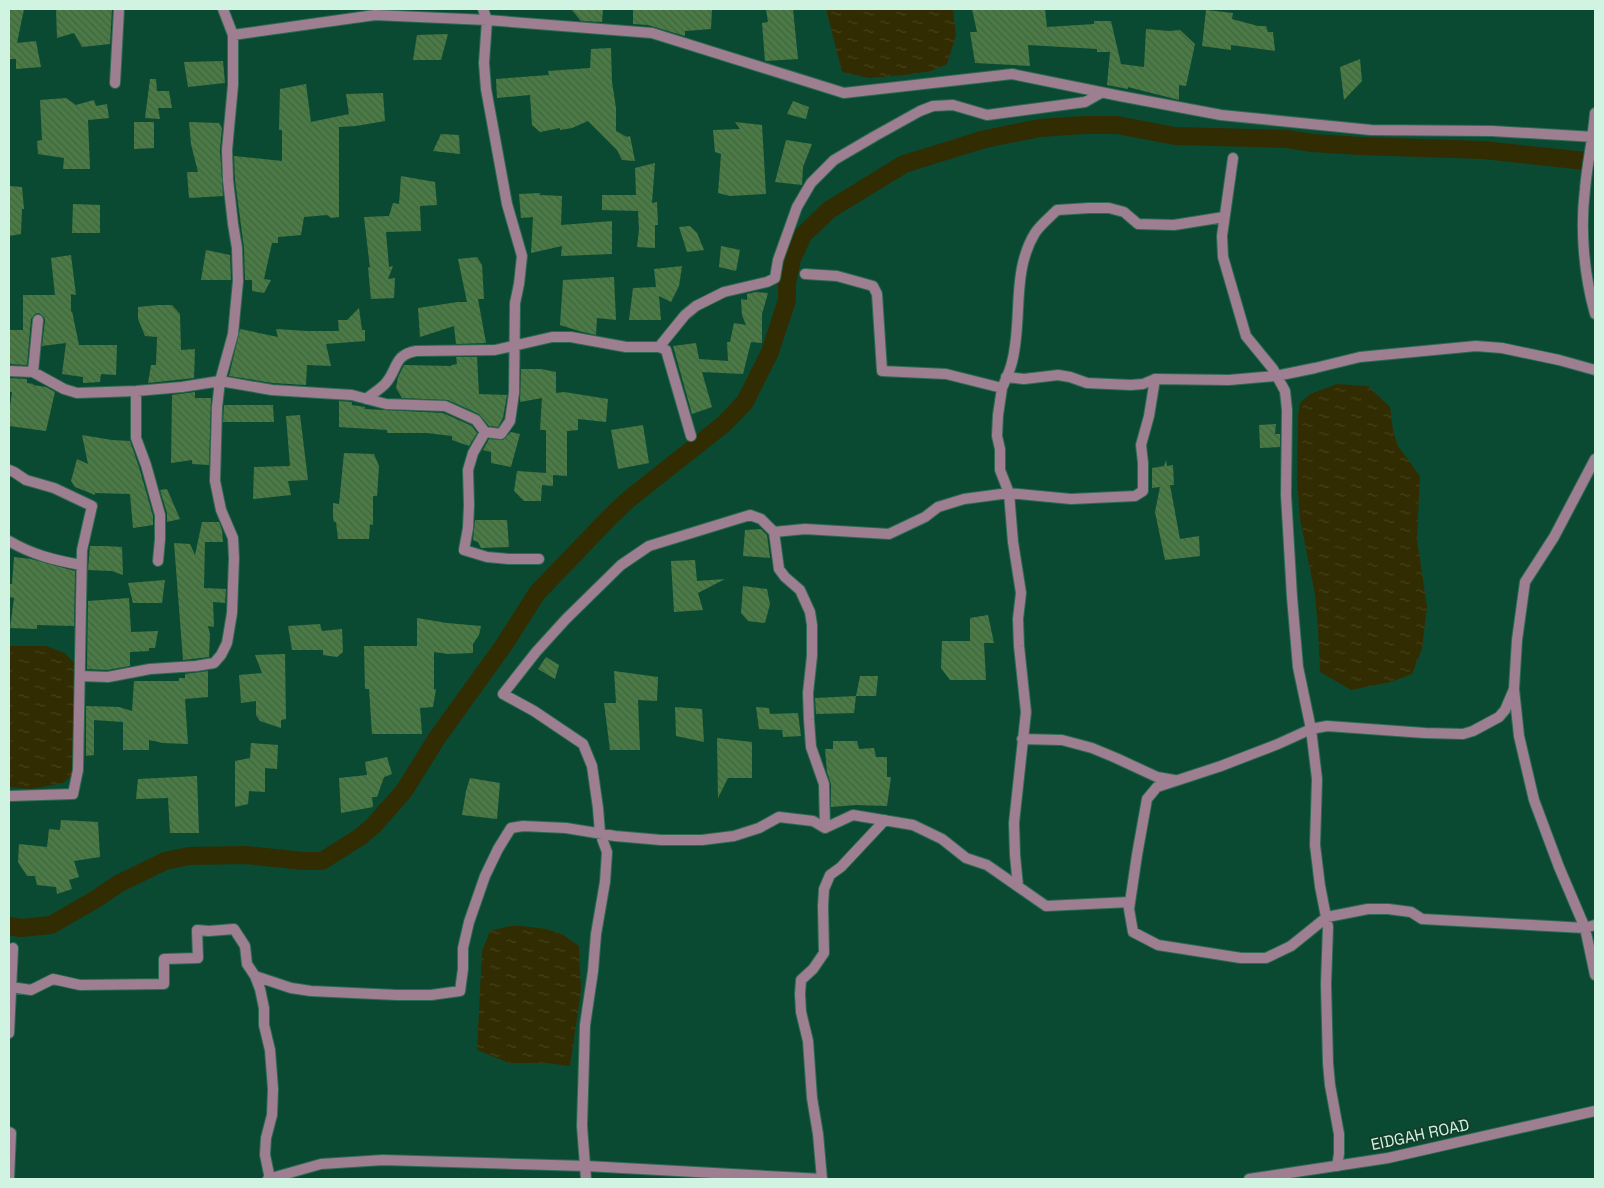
<svg xmlns="http://www.w3.org/2000/svg" width="1604" height="1188" font-family="'Space Grotesk',sans-serif">
	<defs>
		<pattern id="water-ripples" width="26" height="14" patternUnits="userSpaceOnUse" patternTransform="scale(1.25)"><rect width="26" height="14" fill="#322c02"/><path d="M2 4q2-2 4 0t4 0M15 11q2-2 4 0t4 0" fill="none" stroke="#45411a"/></pattern>
		<pattern id="building-back-hatch" width="6" height="6" patternUnits="userSpaceOnUse" patternTransform="scale(1.25)"><rect width="6" height="6" fill="#4a7b45"/><path d="M-1 5l2 2M0 0l6 6M5-1l2 2" fill="none" stroke="#446244"/></pattern>
	</defs>
	<rect width="100%" height="100%" fill="#0b4a32"/>
	<!-- water -->
	<path fill="url(#water-ripples)" d="M826,9H953L956,36L947,64L931,71L905,75L869,78L842,72Z
		M1337,384L1368,386L1390,407L1393,430L1398,446L1420,476L1417,539L1427,607L1422,649L1412,674L1391,682L1351,690L1320,672L1318,628L1315,595L1300,519L1297,481L1298,415L1300,403L1310,394Z
		M9,646H46L65,653L74,663L77,686L74,774L63,783L31,789L9,787Z
		M514,925L546,929L562,934L579,946L581,991L570,1066L546,1063H509L477,1050L482,951L490,931Z"/>
	<g fill="none" stroke-linecap="round" stroke-linejoin="round">
		<!-- canal -->
		<path stroke="#322c02" stroke-width="18" d="M9,926L21,928L51,925L96,899L118,884L165,861L189,856L246,855L304,861H322L360,837L373,826L404,791L437,738L504,645L537,593L610,517L629,499L724,424L745,402L770,352L787,300V283L792,259L803,235L829,210L904,164L985,139L1040,128L1084,125H1117L1175,136L1287,139L1312,143L1360,146L1483,150L1595,162"/>
	</g>
	<!-- building -->
	<path fill="url(#building-back-hatch)" d="M9,9H24L17,43L36,41L41,67L16,69V59H9Z
		M56,9H112L110,44L82,47L74,33L57,38Z
		M571,9H603L602,22L581,21Z
		M633,9H712L711,29L685,31V36L648,25L633,24Z
		M766,9H793L798,59L765,61L762,23L768,22Z
		M972,9H1045L1047,27L1094,24V21H1111L1121,64L1144,67L1146,29L1169,31L1180,30L1195,44L1186,86L1179,85V100L1128,87V89L1107,85L1110,52H1097V49L1028,45L1030,66L975,63L970,32H977Z
		M1206,10L1233,13L1232,19L1258,26H1266L1268,32H1273L1275,51L1231,45V50L1202,46Z
		M448,34L441,60H413L417,35Z
		M611,48L612,82L616,108V131L627,137L630,136L635,161L622,160L617,150L588,121L572,128L560,130V128L540,132L532,125L530,95L497,98L496,79L549,75L548,71L590,68L591,49Z
		M1360,59L1362,81L1344,100L1340,67Z
		M223,61L225,83L188,87L184,62Z
		M150,79H156L157,91H169L172,108H158L160,119L145,118Z
		M306,84L311,122L349,114L346,94L383,93L385,121L356,126L339,127V217L331,218L327,215L304,217L301,235L278,237V243H272L264,279L271,280L264,293L252,291V280H245L244,248L235,180L234,156L282,161V130H279L280,89Z
		M66,98L76,105L94,100L96,106L107,104L109,118L88,120L90,169H63L64,158L38,154L37,141L42,140L40,100Z
		M793,101L809,107L806,119L787,114Z
		M134,122H154V148L134,149Z
		M189,122L219,123L222,128L220,150L223,196L189,198L187,172H198L191,144Z
		M735,122L762,125L766,194L730,196L718,193L721,154L715,152L713,130L740,129Z
		M441,134L459,135L460,154L433,151Z
		M786,140L812,144L803,167L802,185L775,182Z
		M655,163L652,203L657,202L658,225H655V248L637,247L639,230L638,211L602,210V195H636L635,168Z
		M401,176L435,182L437,205L420,206L421,231L386,232L389,267L393,266L388,279L395,278L394,298L371,299L368,267L370,268L364,217L389,216L393,203L399,204Z
		M9,186L22,187L24,209H22L21,234L9,236Z
		M540,193V195L562,196L561,225L612,221V254L561,256L562,246L531,253L533,217L521,218L519,194Z
		M73,204L100,205V233H72Z
		M690,226L697,233L704,250L687,252L679,227Z
		M721,246L740,250L736,271L719,267Z
		M206,250L230,255L231,280H201Z
		M71,255L76,295L71,294V312L72,311L79,345H117L116,375L101,374L100,382L83,383V377L62,374L66,343L42,346L45,320L44,317L39,313L35,314L31,319L27,365L9,364V330H23V295H55L51,258Z
		M477,257L482,265L484,299H478L486,343L456,344L454,326L420,337L418,308L458,302H467L458,259Z
		M682,266L679,286L671,302L659,296L661,320H629L633,288L656,287L654,269Z
		M614,277L616,320L597,318L596,335L579,331L560,325L563,280Z
		M756,292L768,293L762,314V343L751,342L743,374L702,372L712,407L692,414L673,346L696,343L699,359L728,361L727,342H730L734,323L746,325L742,315L741,299L747,300V294Z
		M158,305H172L180,314L181,350L195,349L194,378L148,383L151,365H156L157,337L145,336L138,319V307Z
		M359,308L362,330H365V341L326,344L331,366L307,365L306,385L273,383L229,376L240,329L278,337L276,329L307,331H339L338,320H347Z
		M456,357H477L479,394L507,395L503,418L498,427L489,426L479,414L448,400L402,398L396,388L398,377L404,365L451,366L452,365L457,364Z
		M521,369H541L556,372V393L564,392L608,399L606,422L578,419V430L567,431V476L553,475V486L542,485L541,501H524L514,491L517,471L546,473V430H540L542,398L520,402Z
		M9,378L27,379V383L34,384L33,385L46,387L55,392L46,431L9,426V414L12,392H9Z
		M195,392V398H211L209,465L192,464V460L171,463L172,395Z
		M339,401L352,402V405L365,407V409L443,413L472,426L477,433L469,446L452,440V436L427,433H387V430L339,427Z
		M224,405H273L274,422H223Z
		M300,415L308,480L288,481L291,495L253,499L254,467L290,466L286,416Z
		M1276,424L1275,434H1280V447L1260,448L1259,425Z
		M643,425L649,463L618,469L611,430Z
		M511,432L520,434L511,467L491,463V452L483,450L489,439L503,440Z
		M82,435L112,440L130,441L139,467L153,516V525L133,528L130,494L95,493V495L75,487L71,481L77,459L88,464Z
		M344,453L374,454L379,466L377,496H373V525L370,524L369,539H338L336,522H334L333,516V503L339,504Z
		M1166,460L1167,466L1173,465L1174,485H1170L1180,539L1199,536L1200,556L1165,560L1155,512L1160,487L1152,488V468L1164,466Z
		M167,489L180,519L167,522V513L160,490Z
		M475,520H507L509,547L481,548L478,542L473,540Z
		M202,522H219L222,530L223,542H205L204,588L226,589L225,603L213,602L214,627L208,626L210,634L209,657L183,660L174,543L190,544L195,555Z
		M761,529L767,535L770,558L743,556L745,530Z
		M90,546H105L122,547L123,575L112,571L88,570Z
		M14,557L31,559L75,571L74,626L37,625V629L10,628L14,598L9,597V584H12Z
		M695,560L697,581L725,579L698,593L703,610L674,612L671,561Z
		M165,580L162,603H133L128,583Z
		M743,586L767,589L770,604L765,623L748,621L741,613Z
		M129,598L131,632L158,631L155,648H149V651L130,652V666L107,670L87,669L88,601Z
		M988,615L994,643H984L986,680H950L941,668L942,641H970V618Z
		M417,618L447,623L481,626L479,635L473,644V653L448,654L434,652V689H436L433,707L420,708L422,734H372L369,689H365L364,646H417Z
		M320,624L322,631L342,629L343,652L337,657L323,655V650H292L288,626Z
		M285,654L286,719L281,720V728L260,721L256,715V701L241,703L239,675L262,673L255,655Z
		M546,657L559,665L555,679L538,669Z
		M208,671V697L185,699L188,744L163,743L149,740V750H123V722L94,720V755L86,756V706L119,707L132,711L134,681H179V678H185V674Z
		M614,671L658,677L657,701L638,700L640,750H610L604,703H616Z
		M860,676H878L876,696H856Z
		M856,696L854,713L816,714L815,698Z
		M675,707L702,709L704,742L676,736Z
		M756,707L769,708L770,714L798,713L801,736L783,737L782,730L759,729Z
		M717,738L752,742V778H728L718,798Z
		M833,741H857L859,749L874,748L876,757H887V777H891L887,806L856,805L831,807V784L827,772L825,749H833Z
		M251,743L278,745L277,769L265,768V792L249,791L248,804L235,807V761L250,758Z
		M387,757L392,774L384,777L377,797H372L373,807L341,813L339,778L367,775L365,762Z
		M197,776L199,833H170L168,798L136,799L138,779Z
		M470,778L500,783L497,819L462,815L466,791Z
		M61,820L98,822L100,857L74,861L79,877L69,880L72,889L57,894L56,887L37,885L35,876H27L18,862L19,844L47,847L49,829L60,830Z"/>
	<g fill="none" stroke-linecap="round" stroke-linejoin="round">
		<!-- minor casing -->
		<g stroke="#2e6952" stroke-width="12">
			<path id="minor" d="M223,9L233,35L375,15L487,20L652,33L844,93L1012,74L1120,96L1221,115L1371,130L1492,131L1595,137
				M483,9L487,20L484,63L486,89L507,204L522,256L519,284L515,303L514,393L510,421L501,434L485,432
				M115,83L119,9
				M1595,113C1593,139 1587,164 1585,189C1580,230 1584,275 1595,314
				M1233,158L1222,236L1223,257L1246,336L1273,369L1285,391L1287,410L1286,495L1292,597L1298,667L1311,729L1317,779L1315,845L1320,886L1328,927L1326,984L1328,1063L1330,1085L1339,1134V1154L1337,1166
				M805,274L837,276L873,286L877,294L882,371L946,374L1002,388C1006,379 1010,371 1012,362C1023,320 1011,272 1035,233C1040,225 1050,217 1057,210L1089,208H1109L1124,212L1138,224L1174,225L1224,217
				M659,347L666,350L691,436
				M9,371L33,372L64,389L77,393L136,391L182,387L220,381L272,390L352,395L386,404L445,406L476,420L485,432L473,453L468,470L469,505L468,528L464,550L487,557L509,559H539
				M33,372L38,320
				M1006,377L1024,379L1058,375L1070,377L1087,383L1131,385L1143,384L1155,379
				M1002,388L998,415L997,436L1000,449V470L1009,493L1071,499L1135,496L1143,491V463L1141,445L1149,416L1155,379L1229,380L1276,376L1315,368L1360,357L1476,346L1502,348L1559,360L1595,370
				M136,391V438L146,465L160,515V539L158,561
				M366,399C372,394 379,390 385,384C398,370 393,355 416,351L495,350L552,337H571L626,347H659L685,315L696,306L724,292L767,282L775,278L778,260L797,207L811,183L834,160L875,136L920,111L933,106L953,105L987,115L1085,102L1101,93
				M1595,459L1554,537L1525,582L1517,640L1514,689L1519,736L1534,800L1559,867L1585,928L1595,975
				M9,470L14,472L26,480L54,488L92,506L82,550L78,770L73,794L9,796
				M774,532L779,569L785,577L800,590L810,612L812,625V656L808,693L809,720L811,747L824,784L825,828
				M9,541C33,555 54,560 81,565
				M80,676L108,677L150,669L196,666L214,663L221,655L227,643L232,613L234,558L233,538L221,510L215,481L217,407L220,381L233,334L238,281L237,248L233,224L228,180L227,150L233,85V35
				M1514,689L1505,710L1499,717L1473,731L1463,734L1425,733L1327,726L1311,729L1278,744L1221,766L1157,787L1147,799L1137,855L1129,909L1133,932L1158,945L1241,958H1266L1291,946L1327,917L1368,909H1388L1411,912L1422,919L1585,928L1595,925
				M1022,739L1062,740L1092,748L1116,758L1157,777L1174,780
				M255,976L291,988L311,991L397,995H431L460,991L463,969V948L469,922L485,876L498,849L511,828L523,826L566,828L615,836L661,840H702L734,836L759,828L779,817L813,821L825,828L853,815L913,825L942,839L966,858L987,865L1046,906L1130,902
				M11,987L31,990L53,979L80,985L164,984V959L198,958L197,930L209,931L234,929L245,946L247,964L255,976L260,989L264,1008V1025L270,1050L273,1089L272,1115L266,1138L265,1155L270,1179
				M9,1033L13,948
				M9,1132L11,1133L9,1179
				M586,1179L582,1126L585,1025L593,971L596,934L605,882L607,852L600,833L598,808L592,766L583,744L534,711L503,694L536,652L566,619L621,565L649,546L750,515L761,519L774,532L805,529L889,534L925,517L938,507L964,499L1009,493L1013,542L1021,593L1018,619L1019,646L1026,712L1014,823L1015,855L1018,886
				M822,1179L818,1134L812,1098L808,1041L801,1012L800,994L801,980L813,969L824,953L823,906L824,889L830,875L841,867L885,820"/>
		</g>
		<!-- tertiary casing -->
		<g stroke="#2e6952" stroke-width="12">
			<path id="tertiary" d="M268,1179L321,1164L383,1160L586,1166L822,1179
				M1249,1179L1388,1158L1595,1111"/>
		</g>
		<!-- minor -->
		<use href="#minor" stroke="#9d7f91" stroke-width="10"/>
		<!-- tertiary -->
		<use href="#tertiary" stroke="#9d7f91" stroke-width="10"/>
	</g>
	<g text-anchor="middle" stroke-width="4" stroke-linejoin="round" paint-order="stroke">
		<!-- street labels -->
		<g font-size="16" fill="#d0f4e1" stroke="#143d2b">
			<text transform="translate(1420 1134) rotate(-12)" y="6">EIDGAH ROAD</text>
		</g>
	</g>
	<!-- border -->
	<rect width="1604" height="1188" fill="none" stroke="#d0f4e1" stroke-width="20"/>
</svg>
